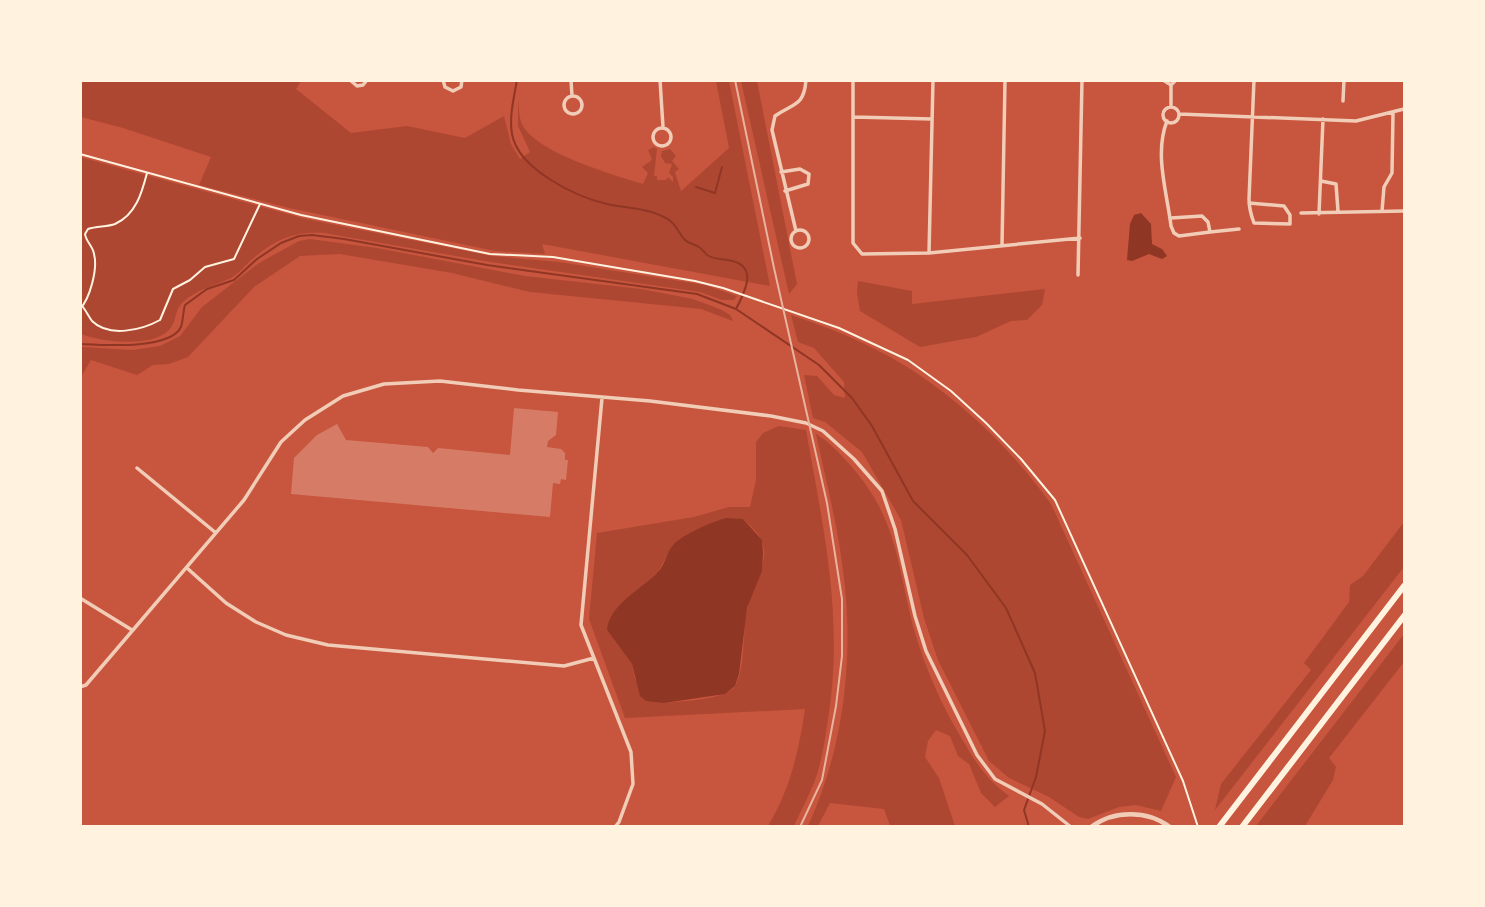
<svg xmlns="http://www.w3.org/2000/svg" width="1485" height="907" font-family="'PT Sans',sans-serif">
	<rect width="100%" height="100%" fill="#c8553d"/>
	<!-- green -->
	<path fill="#ae4732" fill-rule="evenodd" d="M84,80L301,81L296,89L351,133L407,126L465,138L504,116L511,144L520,159L530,152L518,126V100C519,106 519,115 521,122C532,152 614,175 643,184L648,173L642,167L652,160L648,150L654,147L657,149L654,176H657V180H666L668,177L673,182V177L669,173L672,164L665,163L661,156L662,151L670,149L676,156L672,161L679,169L675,172L681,191L729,148L716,81H729L770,286L542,244L545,254L495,251L289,208L199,185L211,157L123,128L81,117V85Z
		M741,81H757L797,284L789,294Z
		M80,157L306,219L492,256L559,262L705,285L737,296L734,300H722L700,292L490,262L324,233C292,231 275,240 251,260C245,266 238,274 231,278C214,286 197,289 183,302C174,310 177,322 169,330C152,348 101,342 81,334Z
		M310,239L377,248L525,276L641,289L693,299L722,310L730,315L733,321L701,309L530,292L452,273L340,254L300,256L254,287L188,357L169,364L153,365L137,375L91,360L81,377V347L133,350L160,346L180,336L202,307L259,263L299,241Z
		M858,281L912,291V304L1045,289L1042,305L1027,320L1011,321L976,337L920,347L860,311L857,293Z
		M791,315C818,324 845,334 871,347C941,381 1006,441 1051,504L1176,777L1161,811L1136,805L1119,807L1088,819L1079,817L1049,797L1009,778L989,761L938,660L924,618L901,520L862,452L825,422L813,418L804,375L817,376L834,395L845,398L844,382L814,348L798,342Z
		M779,426L806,430C824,532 845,622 827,726C824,745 821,765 814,783C808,798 800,812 794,826H768C790,790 799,750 805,709L625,718L589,619L597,533L694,517L729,507H750L756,480V442L763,433ZM743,519C749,525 758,532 761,539C771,561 753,587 748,606C742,626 746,670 735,686C726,700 681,701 664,703L635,679L632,664L607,630L637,591L658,572L672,546L706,527Z
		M816,434C831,443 840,454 851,466C899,520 897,568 915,633C926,670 942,706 962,739C976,763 986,779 1009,796L995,807L981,793L969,764L958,756L950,736L936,730L928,741L925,757L939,778L955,826H890L884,809L830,803L818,826H808C842,752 853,668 845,587C840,535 827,485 816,434Z
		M1404,522V567L1215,810L1221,784L1311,670L1304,663L1349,602L1350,585L1363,576Z
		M1404,634V662L1329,758L1336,767L1333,780L1305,826H1256Z"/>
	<!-- water -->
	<path fill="#8f3625" d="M1141,213L1151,224L1152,244L1162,249L1167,256L1162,259L1149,254L1132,261L1127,260L1130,224L1134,215Z
		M727,518L743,519L762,540L763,553L762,571L747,608L739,674L735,686L725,694L664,703L646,701L640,696L632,664L607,630C609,605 640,590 657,573C665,566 666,553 673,545C682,535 715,520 727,518Z"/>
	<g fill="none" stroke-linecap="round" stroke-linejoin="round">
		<!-- stream -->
		<path stroke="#8f3625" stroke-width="2" d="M517,80C514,97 509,117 512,134C518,169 576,197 607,204C625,208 647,208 664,217C677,223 677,232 685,240C689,244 695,244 699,247C702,249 704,252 707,255C713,259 720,259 727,260C759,264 746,290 736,309
			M696,187L715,193L722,167
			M80,344C102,345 170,350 181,327C183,321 183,312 185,305L207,289L234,280L257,259L281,243L299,236L312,235L344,239L487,265L697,294L736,309L819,365L852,398L872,426L913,501L967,555L1006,608L1035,673L1045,731L1036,777L1024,810L1029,827"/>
	</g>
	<!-- building -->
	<path fill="#d67c66" d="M514,408L558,412L556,435L548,441L547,447L561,449L565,453V460H568L566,480L561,479L560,484L553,483L550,517L291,494L294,458L317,435L337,424L346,440L428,447L433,453L438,448L510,455Z"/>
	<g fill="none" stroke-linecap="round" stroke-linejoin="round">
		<!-- path -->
		<path stroke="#fff3e0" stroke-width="2" d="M80,154L301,215L490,254L553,257L695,281L723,288L839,328L908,360L951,391L986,423L1021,459L1055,500L1183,781L1198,827
			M83,307C86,311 89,317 92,321C109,338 142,330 160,320L173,289L190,280L205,267L234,259L260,204
			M80,309C90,298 98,269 94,254C93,246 86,242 85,234L88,229C97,226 107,227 115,224C136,215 142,192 147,173"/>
		<!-- minor -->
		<path stroke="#f1ccb7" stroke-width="3.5" d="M350,80L357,86L363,85L367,80
			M443,80L445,87L453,91L461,87L462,80
			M571,80L572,96
			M660,80L663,127
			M853,80V243L862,254L929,253L1080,238
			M1163,80L1171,85
			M564 105a9 9 0 1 1 18 0a9 9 0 1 1-18 0Z
			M1343,101L1344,80
			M1171,107V85L1176,80
			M1163 115a8 8 0 1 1 16 0a8 8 0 1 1-16 0Z
			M1179,114L1356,121L1404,109
			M854,117L932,119
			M1167,121C1154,154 1167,192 1171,226L1174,233L1179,236L1210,232L1208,222L1202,216L1171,218
			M653 137a9 9 0 1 1 18 0a9 9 0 1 1-18 0Z
			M781,172L800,169L809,174L808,184L785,191
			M1321,181L1336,184L1338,211
			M1249,203L1284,206L1290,215V224L1254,223C1251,215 1249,208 1249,199L1254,80
			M1382,211L1384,187L1392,173L1393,113
			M1301,213L1404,211
			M1319,214L1323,119
			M791 239a9 9 0 1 1 18 0a9 9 0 1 1-18 0Z
			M796,231L772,130L775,116C793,103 804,107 806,80
			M1210,232L1239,229
			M1002,245L1005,80
			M929,253L933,80
			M1078,275L1082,80
			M602,398L581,625L631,752L633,784L619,822L615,827
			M137,468L216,533
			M187,568L226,603L256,622L286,635L328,645L564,666L594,658
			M80,598L132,630
			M80,687L86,685L244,500L281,442L305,420L343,396L384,384L440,381L518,390L650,401L771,416L806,423L823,431L854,459L882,491L895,529L915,616L926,651L977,755L995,779L1042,804L1071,827"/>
		<!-- tertiary -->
		<path stroke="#f1ccb7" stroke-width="4.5" d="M1091,827C1114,810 1147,810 1170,827"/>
		<!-- motorway -->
		<path stroke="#fff3e0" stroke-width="6" d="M1219,827L1404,586
			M1242,827L1404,616"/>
		<!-- rail -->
		<path stroke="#e9b49f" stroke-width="2" d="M735,80L774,268L827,503L842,599V656L836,706L822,780L800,827"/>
	</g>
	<!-- border -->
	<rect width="1485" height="907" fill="none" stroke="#fff3e0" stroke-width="164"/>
</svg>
